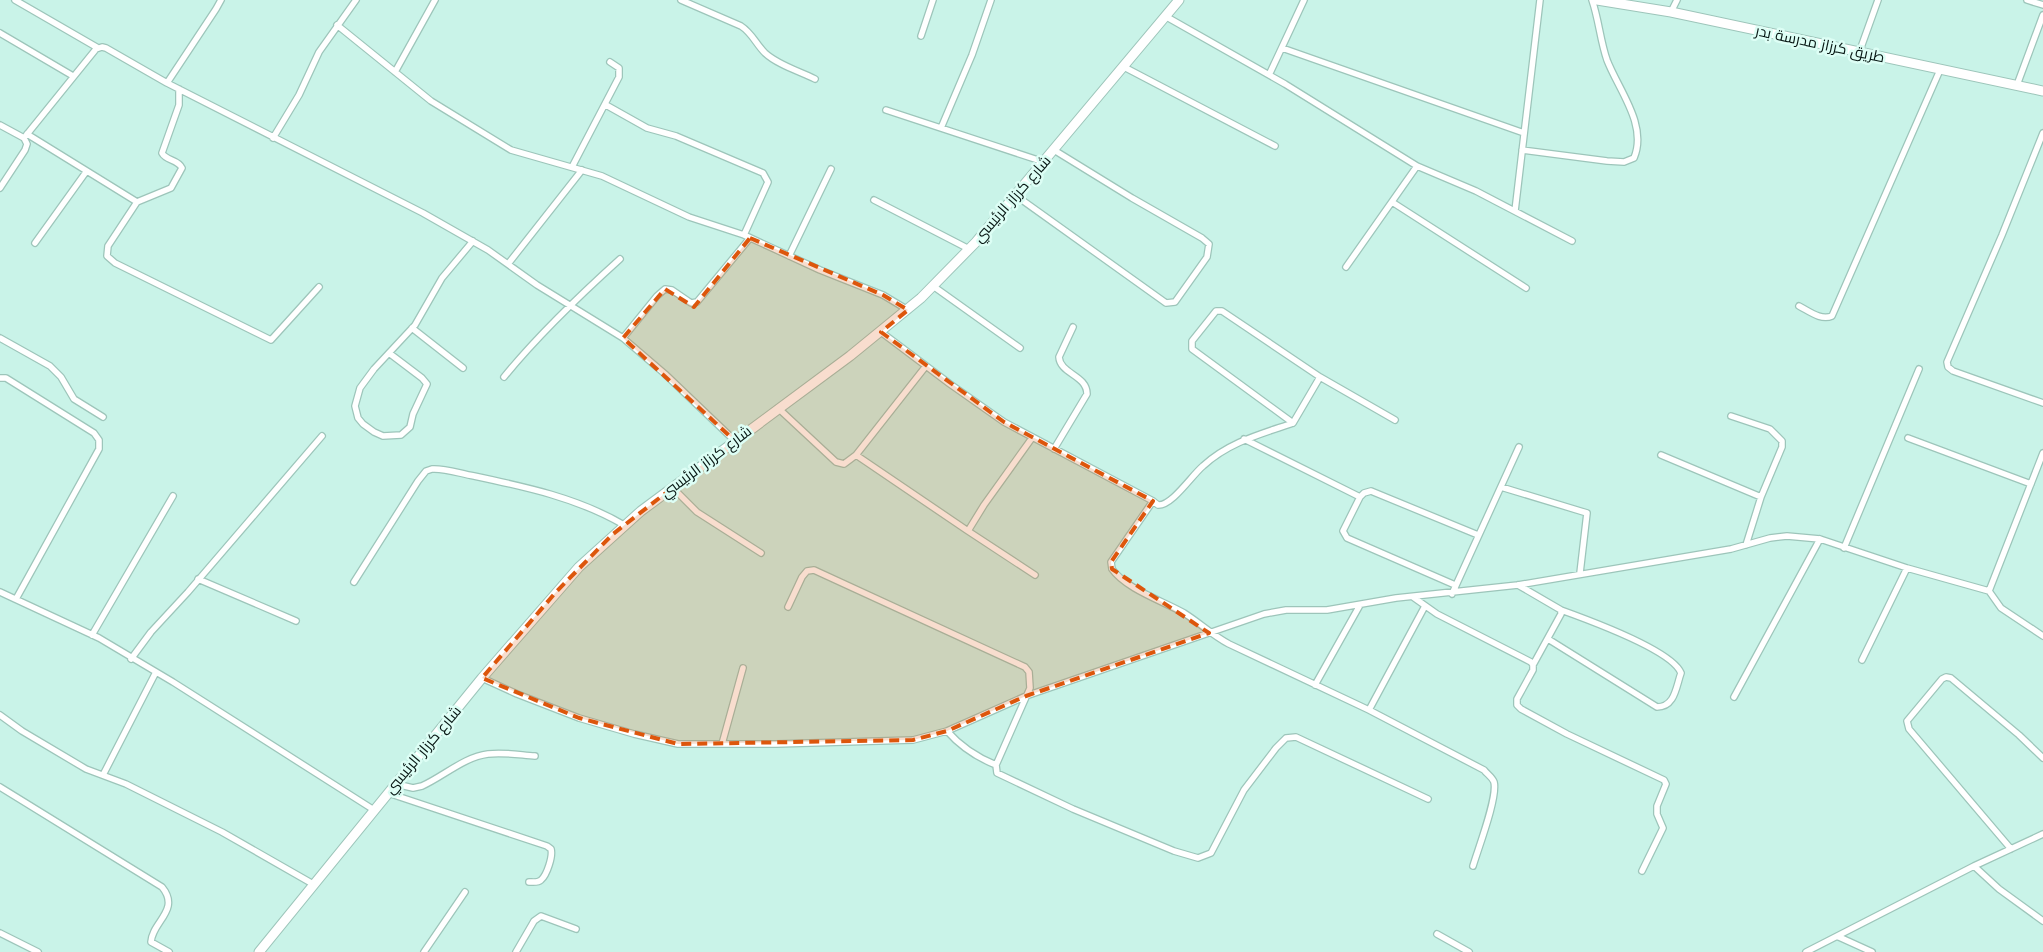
<svg xmlns="http://www.w3.org/2000/svg" width="2043" height="952" font-family="'Libre Baskerville',Cairo,serif">
	<rect width="100%" height="100%" fill="#c9f3e8"/>
	<g fill="none" stroke-linecap="round" stroke-linejoin="round">
		<!-- street casing -->
		<g stroke="#9dc5ba" stroke-width="8">
			<path id="street" d="M15,0L98,48
				M681,0L741,26C752,33 756,44 765,53C778,65 799,71 815,79
				M2027,0L2043,5
				M1671,12L1677,0
				M1165,16L1285,84L1417,166L1476,191L1572,241
				M337,25L431,101L511,150L602,176L689,217L744,235L820,270L883,295L908,310
				M0,33L73,76
				M921,36L933,0
				M1282,48L1524,133
				M1859,53L1878,0
				M1124,67L1275,146
				M395,72L435,0
				M1269,75L1304,0
				M167,83L216,9L221,0
				M2017,85L2043,15
				M606,105L647,128L676,136L763,173L768,182L744,235
				M886,110L1044,162
				M0,125L24,138L27,144L25,150L0,188
				M941,128L972,55L991,0
				M2043,133L2002,235L1947,362L1948,367L1953,371L2043,403
				M27,134L137,202L108,246L107,256L115,263L271,340L319,287
				M24,138L96,49L102,47L106,48L167,83L423,213L488,250L537,285L623,338L665,374L734,440
				M273,138L299,95L319,52L356,0
				M1522,150L1607,161L1624,162L1634,158C1648,125 1618,89 1607,60C1600,40 1599,20 1592,0
				M572,167L619,77V68L610,62
				M1015,195L1166,303L1175,302L1207,257L1209,244L1202,238L1132,198L1054,150
				M874,200L969,249
				M137,202L171,188L182,168C178,159 166,161 162,153L179,105V89
				M1392,202L1526,288
				M1515,211L1540,0
				M35,243L86,172
				M789,256L831,169
				M508,264L582,170
				M1346,267L1417,166
				M933,286L1020,348
				M1799,306C1809,311 1821,321 1832,316L1940,70
				M412,328L463,368
				M881,332L950,384L1004,422L1153,501
				M0,338L50,366L61,377L74,399L103,417
				M623,338L657,296L665,289L672,290L691,303L697,302L750,238
				M389,353L422,378L427,384L413,414L410,427L401,435L383,436L374,432L363,424L358,418L355,406L360,388L374,369L415,325L442,278L473,241
				M504,377C539,334 579,296 620,259
				M1320,377L1293,423C1261,434 1229,442 1203,466C1192,475 1172,506 1158,505L1153,501L1111,562L1112,569C1126,589 1163,601 1184,613C1200,623 1212,635 1229,644L1369,710L1484,770C1487,774 1492,777 1494,782C1498,797 1478,849 1473,866
				M0,378H6L94,433L99,440V449L16,599
				M778,408L836,462L844,464L856,455L926,366
				M1731,416L1770,429L1782,441V447L1761,497L1746,545
				M1293,423L1192,349V341L1216,311H1222L1320,377L1395,420
				M1032,438L984,505L968,531L1035,575
				M1908,438L2031,484
				M1244,439L1360,497
				M1054,449L1087,394C1087,375 1060,374 1059,357L1073,327
				M856,455L968,531
				M1661,455L1761,497
				M672,487L697,512L761,553
				M1501,487L1587,513L1580,573
				M1844,548L1919,369
				M198,579L296,621
				M354,582L418,481L426,471L432,469C445,468 461,474 474,476C526,487 578,498 624,525
				M1455,585L1347,538L1343,531L1360,497L1364,493L1371,491L1478,535
				M1518,585L1561,610V614L1533,665
				M1989,591L2001,608L2043,636
				M0,592L99,638L173,682L374,810
				M1452,594L1519,447
				M1413,597L1437,614L1531,662L1533,665V670L1517,699V705L1521,709L1567,734L1664,780L1666,784L1657,806V814L1663,828L1642,871
				M788,607L802,577L807,571L814,570L1025,667L1029,672L1030,688L996,765L997,773L1073,809L1174,851L1198,858L1211,853L1244,790L1276,748L1286,738L1296,737L1428,799
				M92,635L173,496
				M1548,639L1657,707C1675,707 1676,687 1681,673C1672,650 1586,619 1561,610
				M131,659L151,632L188,592L322,436
				M1862,660L1907,568
				M482,678L517,694L579,718L634,734L678,744H776L913,740L947,731L1026,696L1264,614L1286,610H1327L1396,598L1518,585L1731,549L1770,538L1787,536L1820,539L1907,568L1989,591L2043,453
				M1315,685L1360,605
				M1734,697L1820,539
				M1369,710L1425,606
				M0,715L22,731L86,769L126,784L222,832L313,884
				M947,731C961,747 976,757 996,765
				M722,744L743,668
				M103,775L156,672
				M396,784L413,788L422,786C444,776 464,757 488,754C504,752 520,755 535,756
				M0,787L162,887C181,910 152,922 151,942L169,952
				M388,793L547,846L551,849C553,856 547,875 541,880C538,883 533,882 529,882
				M2043,834L1974,866L1999,889L2043,921
				M2011,849L1909,729L1907,721L1942,679L1946,677L1951,678L2019,735L2043,758
				M0,933L38,952
				M1437,934L1469,952
				M1839,937L1872,952
				M424,952L465,892
				M516,952L534,921L541,916L576,929
				M1806,952L1974,866"/>
		</g>
		<!-- secondary casing -->
		<g stroke="#9dc5ba" stroke-width="11">
			<path id="secondary" d="M1597,0L1671,12L2043,91
				M259,952L482,678L579,567L641,511L850,356L921,298L976,242L1179,0"/>
		</g>
		<!-- street -->
		<use href="#street" stroke="#fff" stroke-width="5.5"/>
		<!-- secondary -->
		<use href="#secondary" stroke="#fff" stroke-width="9"/>
	</g>
	<!-- marked area -->
	<path fill="#dd560c" fill-opacity="0.2" stroke="#dd560c" stroke-width="4" stroke-dasharray="10 6" stroke-linejoin="round" d="M750,238L883,295L908,310L881,332L1004,422L1153,501L1111,562L1112,569L1209,633L1026,696L947,731L913,740L678,744L579,718L482,678L556,592L613,534L734,440L623,338L665,289L694,307Z"/>
	<g text-anchor="middle" stroke-width="5" stroke-linejoin="round" paint-order="stroke">
		<!-- street labels -->
		<g font-size="15" fill="#061512" stroke="#ddfef5">
			<text transform="translate(1820 44) rotate(12)" y="5">طريق كرزاز مدرسة بدر</text>
			<text transform="translate(1012 199) rotate(-49)" y="5">شارع كرزاز الرئيسي</text>
			<text transform="translate(706 462) rotate(-37)" y="5">شارع كرزاز الرئيسي</text>
			<text transform="translate(423 750) rotate(-50)" y="5">شارع كرزاز الرئيسي</text>
		</g>
	</g>
</svg>
